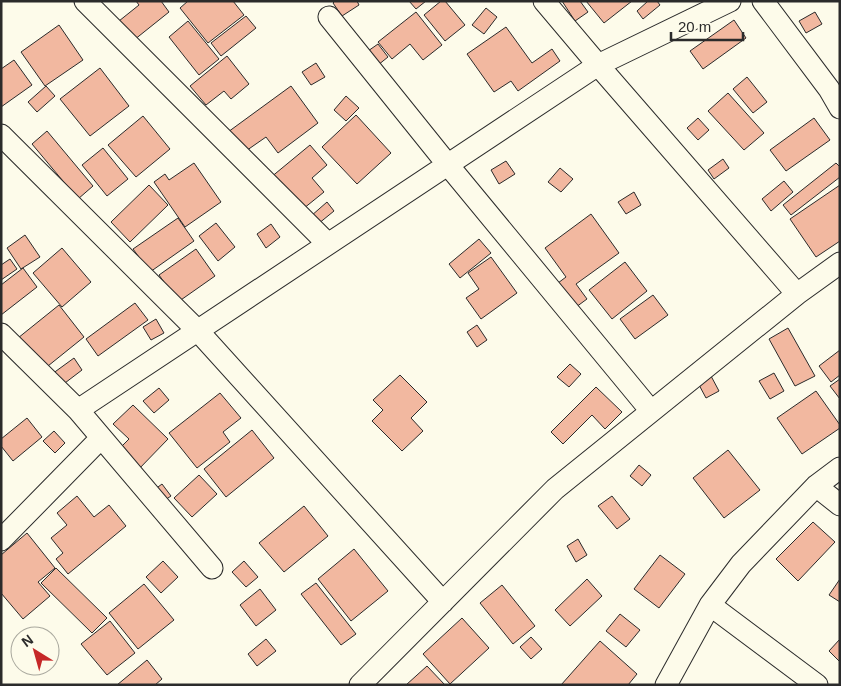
<svg xmlns="http://www.w3.org/2000/svg" width="841" height="686" font-family="Helvetica,sans-serif">
	<rect width="100%" height="100%" fill="#fdfbea"/>
	<!-- building -->
	<path fill="#f2b8a0" stroke="#2b2b2b" d="M136,1H161L169,12L134,40L119,21L139,5Z
		M188,1H233L244,15L208,43L180,8Z
		M335,1H357L359,5L342,16L333,3Z
		M409,1H426L416,9Z
		M441,1H445L465,25L445,41L424,15Z
		M562,1H580L588,12L575,21Z
		M586,1H632L604,23Z
		M648,1H657L660,5L643,19L637,11Z
		M486,8L497,17L484,34L472,25Z
		M416,12L442,45L423,60L410,44L392,59L378,42Z
		M815,12L822,24L806,33L799,21Z
		M246,16L256,28L221,56L211,43Z
		M734,20L746,38L703,69L690,51Z
		M188,21L219,59L199,75L169,37Z
		M59,25L83,60L45,86L21,52Z
		M506,27L532,63L552,49L560,61L518,91L511,81L494,92L467,54Z
		M378,44L388,57L378,65L368,51Z
		M227,56L249,84L231,99L224,91L206,105L190,86Z
		M14,60L32,85L1,107V69Z
		M316,63L325,77L311,85L302,72Z
		M100,68L129,106L90,136L60,99Z
		M747,77L767,102L753,113L733,89Z
		M46,86L55,96L37,112L28,102Z
		M291,86L318,123L278,153L266,137L243,153L228,132Z
		M728,93L764,133L744,150L708,111Z
		M346,96L359,108L346,121L334,110Z
		M356,115L391,153L357,184L322,147Z
		M143,116L170,149L136,177L108,145Z
		M698,118L709,130L698,140L687,128Z
		M814,118L830,140L786,171L770,150Z
		M47,131L93,186L78,199L32,144Z
		M310,145L327,165L312,178L324,192L298,213L270,178Z
		M103,148L128,179L107,196L82,165Z
		M723,159L729,168L714,179L708,170Z
		M506,161L515,174L499,184L491,170Z
		M194,163L221,202L185,227L154,182L165,174L169,180Z
		M836,163L840,167V177L791,215L783,205Z
		M560,168L573,179L561,192L548,182Z
		M784,181L793,192L771,211L762,199Z
		M149,185L168,205L130,242L111,222Z
		M840,185V241L816,257L790,219Z
		M634,192L641,205L626,214L618,202Z
		M327,202L334,211L318,224L311,216Z
		M591,214L619,253L576,284L587,299L572,310L554,286L566,277L545,248Z
		M178,218L194,241L150,272L133,249Z
		M216,223L235,247L218,261L199,236Z
		M271,224L280,237L266,248L257,234Z
		M25,235L40,257L21,269L7,248Z
		M479,239L491,253L460,278L449,264Z
		M62,248L91,282L62,307L33,273Z
		M196,249L215,276L178,302L159,275Z
		M491,257L517,293L481,319L466,298L479,289L468,273Z
		M10,259L17,269L1,280V265Z
		M625,262L647,291L612,319L589,290Z
		M23,268L37,287L1,315V285Z
		M653,295L668,315L635,339L620,319Z
		M135,303L148,320L98,356L86,339Z
		M59,305L84,337L43,370L18,338Z
		M156,319L164,333L151,340L143,327Z
		M477,325L487,340L477,347L467,332Z
		M788,328L815,376L795,386L769,339Z
		M840,350V375L831,382L819,366Z
		M74,358L82,370L61,386L52,374Z
		M570,364L581,374L569,387L557,377Z
		M774,373L784,391L770,399L759,381Z
		M400,375L427,402L411,418L423,431L402,451L372,421L383,410L373,400Z
		M711,376L719,391L706,398L698,383Z
		M840,379V399L830,386Z
		M596,387L622,412L605,429L592,415L563,444L551,432Z
		M159,388L169,400L154,413L143,401Z
		M816,391L840,425V428L802,454L777,418Z
		M220,393L241,418L223,432L230,442L197,468L169,433Z
		M133,405L168,439L136,472L115,453L129,439L113,424Z
		M27,418L42,437L13,461L1,446V439Z
		M252,430L274,458L226,497L204,469Z
		M54,431L65,443L55,453L43,441Z
		M728,450L760,490L724,518L693,478Z
		M639,465L651,475L642,486L630,476Z
		M199,475L217,494L192,517L174,498Z
		M162,484L171,496L159,504L150,493Z
		M77,496L94,517L109,505L126,526L68,574L56,559L63,553L51,538L67,525L57,513Z
		M612,496L630,519L617,529L598,506Z
		M304,506L328,536L284,572L259,543Z
		M813,522L835,542L798,581L776,559Z
		M27,533L55,568L38,582L50,596L23,619L1,593V555Z
		M578,539L587,555L576,562L567,546Z
		M354,549L388,591L351,621L318,579Z
		M660,555L685,574L659,608L634,589Z
		M163,561L178,577L161,593L146,577Z
		M244,561L258,577L246,587L232,572Z
		M56,568L107,618L92,633L41,583Z
		M587,579L602,596L570,626L555,610Z
		M840,579V602L829,595Z
		M316,583L356,634L341,645L301,594Z
		M144,584L174,620L138,649L109,613Z
		M502,585L535,626L513,644L480,603Z
		M260,589L276,610L256,626L240,605Z
		M620,614L640,630L626,647L606,631Z
		M462,618L489,648L450,684L423,654Z
		M110,621L135,653L107,675L81,644Z
		M531,637L542,649L531,659L520,647Z
		M266,639L276,651L257,666L248,654Z
		M840,639V662L829,651Z
		M600,641L637,674L628,685H561Z
		M147,660L162,679L155,685H117Z
		M427,666L445,685H406Z"/>
	<g fill="none" stroke-linecap="round" stroke-linejoin="round">
		<!-- street casing -->
		<g stroke="#2b2b2b" stroke-width="23">
			<path id="street" d="M85,1L328,244
				M544,1L598,65L797,294
				M763,1L829,89L840,108
				M329,17L448,165L651,411
				M1,135L198,331L443,602
				M1,334L78,410L212,568
				M78,410L598,65L730,1
				M816,486L840,505
				M1,540L101,438
				M710,605L817,685
				M360,685L555,489L797,294L840,263
				M666,685L710,605L741,564L816,486L840,468"/>
		</g>
		<!-- street -->
		<use href="#street" stroke="#fdfbea" stroke-width="21"/>
	</g>
	<!-- border -->
	<rect width="841" height="686" fill="none" stroke="#2b2b2b" stroke-width="5"/>
	<!-- north arrow -->
	<g transform="translate(35 651) rotate(323)"><circle r="24" fill="#fdfbea" stroke="#a9a89e"/>
	<path d="M0-4L9 19L0 12L-9 19Z" fill="#c62828"/>
	<text y="-8" font-size="14" font-weight="bold" text-anchor="middle" fill="#2b2b2b">N</text>
	</g>
	<!-- scale -->
	<path d="M671 32v8h72v-8" fill="none" stroke="#2b2b2b" stroke-width="2.5"/>
	<text x="678" y="32" font-size="15" fill="#2b2b2b" stroke="#fdfbea" stroke-width="4" paint-order="stroke">20 m</text>
</svg>
